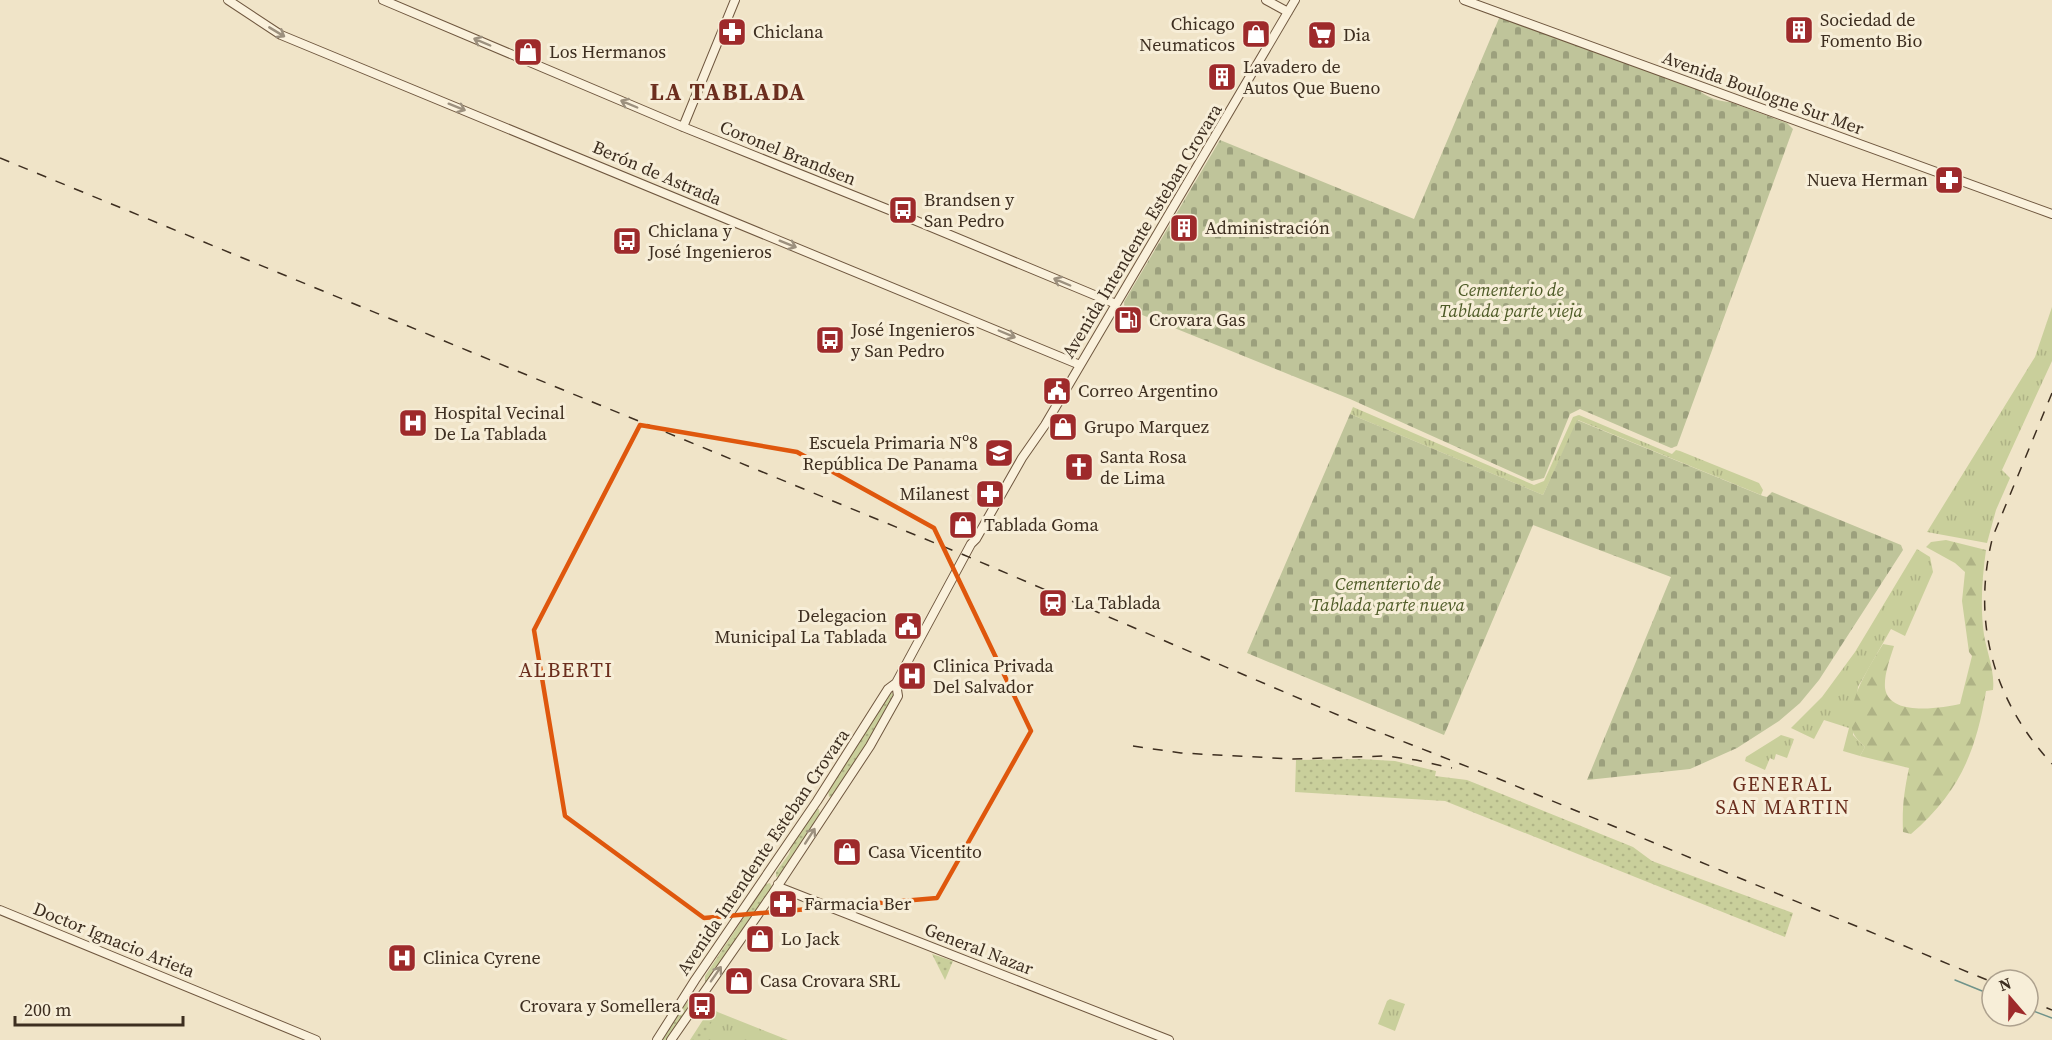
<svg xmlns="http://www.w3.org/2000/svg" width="2052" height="1040" font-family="'Source Serif 4',serif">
	<defs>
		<pattern id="grass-tufts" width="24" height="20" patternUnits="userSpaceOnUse" patternTransform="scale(1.5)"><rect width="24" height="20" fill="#c9cf9b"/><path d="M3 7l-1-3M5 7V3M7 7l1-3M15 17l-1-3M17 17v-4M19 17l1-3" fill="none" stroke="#aeb285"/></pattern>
		<pattern id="forest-firs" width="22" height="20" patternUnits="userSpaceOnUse" patternTransform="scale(1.5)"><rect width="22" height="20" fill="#c9cf9b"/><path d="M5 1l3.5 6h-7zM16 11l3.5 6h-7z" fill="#aeb285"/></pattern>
		<pattern id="cemetery-stones" width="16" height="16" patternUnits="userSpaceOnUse" patternTransform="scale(1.5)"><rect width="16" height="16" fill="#bfc49a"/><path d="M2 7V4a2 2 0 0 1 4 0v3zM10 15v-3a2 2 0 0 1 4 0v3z" fill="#9ca07d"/></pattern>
		<pattern id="park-dots" width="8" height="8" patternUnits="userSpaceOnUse" patternTransform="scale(1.5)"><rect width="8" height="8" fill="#c9cf9b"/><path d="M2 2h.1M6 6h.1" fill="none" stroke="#aeb285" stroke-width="1.8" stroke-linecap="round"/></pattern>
	</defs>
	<rect width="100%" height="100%" fill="#f0e4c8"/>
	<!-- grass -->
	<path fill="url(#grass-tufts)" d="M2052,307V361L2002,470L2010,478L1996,510L1987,543L1927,532L2035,357Z
		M1353,407L1534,485L1544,481L1573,417L1579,415L1672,454L1676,450L1680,451L1759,483L1763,490L1761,495L1578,420L1543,495L1350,414Z
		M1917,549L1930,557L1933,572L1905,636L1891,629L1858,687L1853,735L1865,747L1860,756L1843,751L1849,728L1824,720L1814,739L1791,728L1822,697L1855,652Z
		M1781,735L1794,739L1787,758L1776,754L1774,760L1770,758L1765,770L1745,761L1746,757Z
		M1390,999L1405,1004L1395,1031L1378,1024L1387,1001Z
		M710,1009L788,1040H690Z"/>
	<!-- forest -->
	<path fill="url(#forest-firs)" d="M1946,540L1986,550C1982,579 1980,606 1984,635C1987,653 1995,671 1993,690L1986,691C1976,752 1959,793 1911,834L1903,832C1902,807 1904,792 1909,768L1860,756L1865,747C1861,743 1855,738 1853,732C1844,705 1869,667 1883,644L1894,646C1890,659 1884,674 1885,688C1889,717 1941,708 1960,704L1972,656L1969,652L1962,601L1965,572L1955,563L1926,547L1931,542Z"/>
	<!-- cemetery -->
	<path fill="url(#cemetery-stones)" d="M1500,16L1699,90C1705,97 1721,102 1730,102L1787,123L1793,129L1677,446L1671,448L1580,409L1570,414L1544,478L1532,481L1350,399L1125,308L1124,302L1220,140L1414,219Z
		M1350,414L1543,495L1577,420L1763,496L1767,497L1772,492L1901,545L1903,550L1819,680L1800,703L1779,721L1737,748L1690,769L1587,780L1671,577L1533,525L1444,735L1247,653Z"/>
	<!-- park -->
	<path fill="url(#park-dots)" d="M891,692L894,695V698L868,745L833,796L829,797L828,790Z
		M1360,759L1395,761L1436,771L1435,776L1467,780L1633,847L1652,861L1793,913L1785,937L1445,801L1295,792L1296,760Z
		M816,809H819L820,816L780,876L776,877V872L789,854L793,842Z
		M770,883L772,887L711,980L705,982V976L766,884Z
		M932,954L953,961L945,980Z
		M692,995L697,998L669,1040H661Z
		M711,1010L718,1012L700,1040H691Z"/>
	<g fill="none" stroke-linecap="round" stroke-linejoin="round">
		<!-- stream -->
		<path stroke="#6f938a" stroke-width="1.5" d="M1955,980L1992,995
			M2028,1009L2052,1018"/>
		<!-- secondary casing -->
		<g stroke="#6f573f" stroke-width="10">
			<path id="secondary" d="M228,0L281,35L1080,365
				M383,0L683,127L902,215L1116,304
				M1266,0L1288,12
				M1464,0L2052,214
				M683,127L735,0
				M778,884L781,888L1169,1040
				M0,910L316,1040
				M657,1040L695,980L817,801L888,689L896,683L971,544L976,539L1022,458L1045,425L1295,0
				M671,1040L773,893L870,746L898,696L896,683"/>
		</g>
		<!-- secondary -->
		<use href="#secondary" stroke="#faf1dc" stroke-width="8"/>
		<!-- rail -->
		<path stroke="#3d2e20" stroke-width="1.5" stroke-dasharray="10 10" stroke-linecap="butt" d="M0,158L964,555L1366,727L1499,779L1992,982
			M2052,393L1993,536C1971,621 1993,700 2052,764
			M1133,746L1181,753L1293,759L1386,756L1416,760L1452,768
			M2028,1000L2052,1010"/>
	</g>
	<!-- one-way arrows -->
	<defs><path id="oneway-shaft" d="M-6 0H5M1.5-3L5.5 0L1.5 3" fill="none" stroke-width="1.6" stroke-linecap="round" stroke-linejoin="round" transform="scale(1.5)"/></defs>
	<g stroke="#9c907e">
		<use href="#oneway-shaft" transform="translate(277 32) rotate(31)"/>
		<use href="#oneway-shaft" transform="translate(482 42) rotate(-157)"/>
		<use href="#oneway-shaft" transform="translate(629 104) rotate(-157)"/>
		<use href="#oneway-shaft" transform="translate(457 107) rotate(22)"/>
		<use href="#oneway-shaft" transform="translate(788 244) rotate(22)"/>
		<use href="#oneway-shaft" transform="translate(1062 282) rotate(-157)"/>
		<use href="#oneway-shaft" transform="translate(1007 334) rotate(23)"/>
		<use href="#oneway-shaft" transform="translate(810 836) rotate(-57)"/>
		<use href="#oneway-shaft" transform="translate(716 974) rotate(-55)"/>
	</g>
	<!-- marked area -->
	<path fill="none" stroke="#df570d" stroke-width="4.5" stroke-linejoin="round" d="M640,425L797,452L934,528L1031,731L937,898L704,918L565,816L534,630Z"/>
	<!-- icons -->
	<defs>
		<g id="building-square" transform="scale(1.5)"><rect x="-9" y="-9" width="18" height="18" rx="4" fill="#9e2a2b" stroke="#f7eed8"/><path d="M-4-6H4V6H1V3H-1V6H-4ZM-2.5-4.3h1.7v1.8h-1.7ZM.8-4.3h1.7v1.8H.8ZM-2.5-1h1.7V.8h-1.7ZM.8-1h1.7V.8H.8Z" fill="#fff"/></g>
		<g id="pharmacy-square" transform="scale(1.5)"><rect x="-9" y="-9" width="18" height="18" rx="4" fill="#9e2a2b" stroke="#f7eed8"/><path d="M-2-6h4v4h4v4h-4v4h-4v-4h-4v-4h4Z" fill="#fff"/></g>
		<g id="shop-square" transform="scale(1.5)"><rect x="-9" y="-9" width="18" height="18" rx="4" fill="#9e2a2b" stroke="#f7eed8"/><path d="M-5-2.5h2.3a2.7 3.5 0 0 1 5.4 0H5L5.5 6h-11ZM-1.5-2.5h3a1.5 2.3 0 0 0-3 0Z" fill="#fff"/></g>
		<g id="supermarket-square" transform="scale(1.5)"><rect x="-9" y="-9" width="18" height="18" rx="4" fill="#9e2a2b" stroke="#f7eed8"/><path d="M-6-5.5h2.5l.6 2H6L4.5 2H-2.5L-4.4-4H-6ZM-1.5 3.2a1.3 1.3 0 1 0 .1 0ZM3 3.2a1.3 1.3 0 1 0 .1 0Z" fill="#fff"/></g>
		<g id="bus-square" transform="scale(1.5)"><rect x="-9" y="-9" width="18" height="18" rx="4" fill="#9e2a2b" stroke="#f7eed8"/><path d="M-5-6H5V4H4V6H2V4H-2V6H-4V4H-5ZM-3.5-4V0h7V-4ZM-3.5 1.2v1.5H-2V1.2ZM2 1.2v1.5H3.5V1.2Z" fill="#fff"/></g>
		<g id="fuel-square" transform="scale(1.5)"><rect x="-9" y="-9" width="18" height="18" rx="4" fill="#9e2a2b" stroke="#f7eed8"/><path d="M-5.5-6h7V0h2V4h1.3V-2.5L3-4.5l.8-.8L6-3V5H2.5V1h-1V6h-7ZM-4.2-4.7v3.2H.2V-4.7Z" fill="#fff"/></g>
		<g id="civic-square" transform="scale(1.5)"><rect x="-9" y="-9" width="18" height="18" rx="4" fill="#9e2a2b" stroke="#f7eed8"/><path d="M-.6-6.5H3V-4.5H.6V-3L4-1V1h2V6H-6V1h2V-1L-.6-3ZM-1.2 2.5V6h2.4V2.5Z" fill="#fff"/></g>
		<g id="hospital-square" transform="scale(1.5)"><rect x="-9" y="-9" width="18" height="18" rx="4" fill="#9e2a2b" stroke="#f7eed8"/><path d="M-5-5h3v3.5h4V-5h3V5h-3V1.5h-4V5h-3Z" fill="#fff"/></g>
		<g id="school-square" transform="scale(1.5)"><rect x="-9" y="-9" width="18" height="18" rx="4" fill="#9e2a2b" stroke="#f7eed8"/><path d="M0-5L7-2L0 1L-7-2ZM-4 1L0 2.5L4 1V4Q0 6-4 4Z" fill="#fff"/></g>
		<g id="church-square" transform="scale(1.5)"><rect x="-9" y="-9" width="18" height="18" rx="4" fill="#9e2a2b" stroke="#f7eed8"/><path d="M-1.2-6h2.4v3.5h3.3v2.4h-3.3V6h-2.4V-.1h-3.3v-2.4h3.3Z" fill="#fff"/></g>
		<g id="station-square" transform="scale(1.5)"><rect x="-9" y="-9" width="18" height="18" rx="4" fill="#9e2a2b" stroke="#f7eed8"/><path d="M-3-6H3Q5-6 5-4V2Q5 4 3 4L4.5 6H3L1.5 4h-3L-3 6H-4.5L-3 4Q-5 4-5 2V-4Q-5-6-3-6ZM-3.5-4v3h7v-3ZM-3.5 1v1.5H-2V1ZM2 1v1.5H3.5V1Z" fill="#fff"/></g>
	</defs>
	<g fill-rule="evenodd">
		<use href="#building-square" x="1799" y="30"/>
		<use href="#pharmacy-square" x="732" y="32"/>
		<use href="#shop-square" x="1256" y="34"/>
		<use href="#supermarket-square" x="1322" y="35"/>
		<use href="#shop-square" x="528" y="52"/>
		<use href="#building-square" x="1222" y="77"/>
		<use href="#pharmacy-square" x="1949" y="180"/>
		<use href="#bus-square" x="903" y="210"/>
		<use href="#building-square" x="1184" y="228"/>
		<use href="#bus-square" x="627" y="241"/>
		<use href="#fuel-square" x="1128" y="320"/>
		<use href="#bus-square" x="830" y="340"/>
		<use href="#civic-square" x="1057" y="391"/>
		<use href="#hospital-square" x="413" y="423"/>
		<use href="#shop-square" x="1063" y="427"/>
		<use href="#school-square" x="999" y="453"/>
		<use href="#church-square" x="1079" y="467"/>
		<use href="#pharmacy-square" x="990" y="494"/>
		<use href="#shop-square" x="963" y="525"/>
		<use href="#station-square" x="1053" y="603"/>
		<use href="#civic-square" x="908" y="626"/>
		<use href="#hospital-square" x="912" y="676"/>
		<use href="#shop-square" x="847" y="852"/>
		<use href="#pharmacy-square" x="783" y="904"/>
		<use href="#shop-square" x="760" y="939"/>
		<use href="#hospital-square" x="402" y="958"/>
		<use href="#shop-square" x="739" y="981"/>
		<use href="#bus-square" x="702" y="1006"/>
	</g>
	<g text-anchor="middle" stroke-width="6" stroke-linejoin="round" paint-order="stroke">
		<!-- poi labels -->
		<g font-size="18" fill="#3d2e20" stroke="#f7eed8" text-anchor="start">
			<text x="1820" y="26">Sociedad de<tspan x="1820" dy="21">Fomento Bio</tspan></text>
			<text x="1235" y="30" text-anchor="end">Chicago<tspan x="1235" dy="21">Neumaticos</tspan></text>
			<text x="753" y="38">Chiclana</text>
			<text x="1343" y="41">Dia</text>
			<text x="549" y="58">Los Hermanos</text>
			<text x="1243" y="73">Lavadero de<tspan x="1243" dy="21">Autos Que Bueno</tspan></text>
			<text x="1928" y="186" text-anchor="end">Nueva Herman</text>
			<text x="924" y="206">Brandsen y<tspan x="924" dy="21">San Pedro</tspan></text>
			<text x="1205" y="234">Administración</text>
			<text x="648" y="237">Chiclana y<tspan x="648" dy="21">José Ingenieros</tspan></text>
			<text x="1149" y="326">Crovara Gas</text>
			<text x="851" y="336">José Ingenieros<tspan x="851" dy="21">y San Pedro</tspan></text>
			<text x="1078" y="397">Correo Argentino</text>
			<text x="434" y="419">Hospital Vecinal<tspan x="434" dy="21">De La Tablada</tspan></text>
			<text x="1084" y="433">Grupo Marquez</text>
			<text x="978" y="449" text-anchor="end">Escuela Primaria Nº8<tspan x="978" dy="21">República De Panama</tspan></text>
			<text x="1100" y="463">Santa Rosa<tspan x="1100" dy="21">de Lima</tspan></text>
			<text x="969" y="500" text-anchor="end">Milanest</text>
			<text x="984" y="531">Tablada Goma</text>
			<text x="1074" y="609">La Tablada</text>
			<text x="887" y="622" text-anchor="end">Delegacion<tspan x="887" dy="21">Municipal La Tablada</tspan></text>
			<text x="933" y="672">Clinica Privada<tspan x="933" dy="21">Del Salvador</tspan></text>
			<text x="868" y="858">Casa Vicentito</text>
			<text x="804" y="910">Farmacia Ber</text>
			<text x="781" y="945">Lo Jack</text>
			<text x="423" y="964">Clinica Cyrene</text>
			<text x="760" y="987">Casa Crovara SRL</text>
			<text x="681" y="1012" text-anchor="end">Crovara y Somellera</text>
		</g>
		<!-- street labels -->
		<g font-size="18" fill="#3d2e20" stroke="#f7eed8">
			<text transform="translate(1763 93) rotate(20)" y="6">Avenida Boulogne Sur Mer</text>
			<text transform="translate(788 153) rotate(22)" y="6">Coronel Brandsen</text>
			<text transform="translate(657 173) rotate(23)" y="6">Berón de Astrada</text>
			<text transform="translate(1142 231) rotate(-59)" y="6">Avenida Intendente Esteban Crovara</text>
			<text transform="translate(763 852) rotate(-56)" y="6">Avenida Intendente Esteban Crovara</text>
			<text transform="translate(114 940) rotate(22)" y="6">Doctor Ignacio Arieta</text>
			<text transform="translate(979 949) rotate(21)" y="6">General Nazar</text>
		</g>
		<!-- park labels -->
		<g font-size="18" font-style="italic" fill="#4d5a26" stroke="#f7eed8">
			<text x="1511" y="296">Cementerio de<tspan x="1511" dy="21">Tablada parte vieja</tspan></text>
			<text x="1388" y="590">Cementerio de<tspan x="1388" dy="21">Tablada parte nueva</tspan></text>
		</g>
		<!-- neighbourhood labels -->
		<g font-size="20" letter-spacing="1.5" fill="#6b2e1e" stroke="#f7eed8">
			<text x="1783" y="791">GENERAL<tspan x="1783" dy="23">SAN MARTIN</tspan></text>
		</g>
		<!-- quarter labels -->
		<g font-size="21" letter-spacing="1.5" fill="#6b2e1e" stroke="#f7eed8">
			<text x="566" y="677">ALBERTI</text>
		</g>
		<!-- district labels -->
		<g font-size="24" font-weight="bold" letter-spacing="1.5" fill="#6b2e1e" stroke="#f7eed8">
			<text x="728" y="100">LA TABLADA</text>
		</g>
	</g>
	<!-- north arrow -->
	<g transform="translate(2010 998) rotate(340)"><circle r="28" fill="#f7eed8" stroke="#ada18e" stroke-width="1.5"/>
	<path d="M0-4.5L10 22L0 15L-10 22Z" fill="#9e2a2b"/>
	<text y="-9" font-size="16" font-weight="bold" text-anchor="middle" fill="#3d2e20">N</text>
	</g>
	<!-- scale -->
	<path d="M15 1016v9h168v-9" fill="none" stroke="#3d2e20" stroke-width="3"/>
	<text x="24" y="1016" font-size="18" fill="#3d2e20" stroke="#f7eed8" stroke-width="4.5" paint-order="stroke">200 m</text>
</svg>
